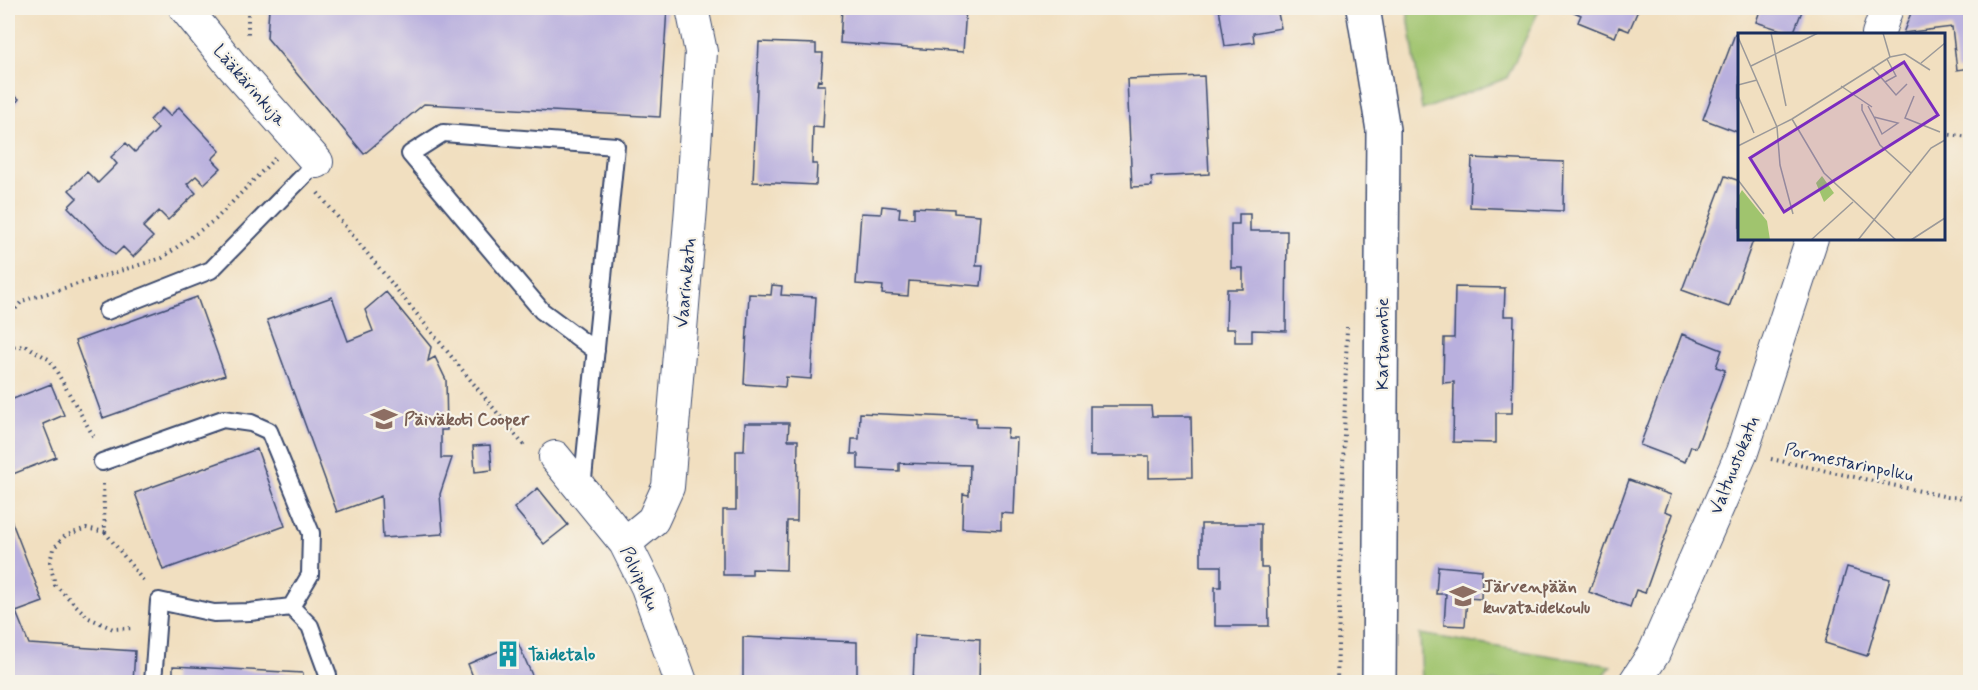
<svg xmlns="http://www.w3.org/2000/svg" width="1978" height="690" font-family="Mynerve,sans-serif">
	<rect width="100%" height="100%" fill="#f7f3e8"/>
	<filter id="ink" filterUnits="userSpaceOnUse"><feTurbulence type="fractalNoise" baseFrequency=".0167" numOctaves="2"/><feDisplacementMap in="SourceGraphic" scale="12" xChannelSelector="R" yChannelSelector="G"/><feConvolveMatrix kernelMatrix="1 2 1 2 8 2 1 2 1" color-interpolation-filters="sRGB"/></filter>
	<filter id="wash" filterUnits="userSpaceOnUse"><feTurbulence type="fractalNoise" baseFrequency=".008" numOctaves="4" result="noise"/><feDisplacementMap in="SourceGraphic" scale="24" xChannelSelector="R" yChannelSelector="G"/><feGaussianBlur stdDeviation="1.35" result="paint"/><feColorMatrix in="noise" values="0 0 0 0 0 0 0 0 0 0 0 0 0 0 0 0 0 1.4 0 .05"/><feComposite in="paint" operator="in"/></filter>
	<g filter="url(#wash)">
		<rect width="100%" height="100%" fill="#f1dfc0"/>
		<!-- green -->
		<path fill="#a0c46e" stroke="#5e7a66" stroke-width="1.5" d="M1407,8H1540L1507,78L1422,110Z
			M1420,634L1611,666L1599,682H1422Z"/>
		<g id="blocks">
			<!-- building -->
			<path fill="#b9b0de" d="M269,8H667L660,117L424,104L364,154L267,38Z
				M842,8H966L963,52L840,43Z
				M1219,8H1277L1281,28L1253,33L1254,42L1225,46Z
				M1568,8H1639L1629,31L1619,27L1615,37L1578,22L1581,15L1567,9Z
				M1761,8H1794L1802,11L1793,34L1756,22Z
				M1913,8H1970V68L1957,70L1952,27L1903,33Z
				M1735,34L1740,36V133L1703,119Z
				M759,42L816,44V53H823L821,81L818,80L817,85H825L823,128L813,127L812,164H817L816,185L753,182Z
				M1204,76L1209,174L1151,177L1152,186L1132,187L1127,79Z
				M8,91L19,99L8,114Z
				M179,107L220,151L212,159L221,168L204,184L196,176L187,184L196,193L168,220L159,211L143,227L153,237L133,257L123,247L115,255L68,207L77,198L69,190L87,172L98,183L117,164L111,157L126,143L135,152L158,129L150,120L162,108L170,116Z
				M1472,158L1564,162L1563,211L1470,207Z
				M1725,176L1740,181V238H1754L1729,307L1682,290Z
				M882,206L900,208L899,217L914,218V207L954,209V213L980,215L976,266H983L981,286L909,281L908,296L882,294L883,286L856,284L861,213L881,214Z
				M1239,214H1250V231H1287L1286,331L1252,330V342H1235V329H1226L1227,289H1243V268H1231V224H1239Z
				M772,285L782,286L781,295L816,297L811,379L786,377L785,387L744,384L749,294L771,295Z
				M1455,287L1505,288L1504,316H1514L1512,413H1496V443L1453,442L1454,382L1443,383L1444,338H1454Z
				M386,292L431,347L428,361L435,357L446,380L447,430H441V458H452L440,494L443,534L383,538L381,496L337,512L267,320L332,297L348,341L373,331L365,310Z
				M197,297L225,375L103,418L75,341Z
				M1682,334L1722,350L1716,367L1725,370L1696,448L1691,446L1685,462L1640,445Z
				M51,384L64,415L43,424L56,457L8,476V401Z
				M1090,406H1151L1152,416H1191L1192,477L1149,478V456H1090Z
				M860,413L976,418V427L1008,428L1007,438H1017L1014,514L1001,513V530L962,528L963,494L969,495L970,465L899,463V471L858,469V454H851L852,439H859Z
				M745,423H789L788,440H798L797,521H787L786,570L752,569V575H723V510H736V451H744Z
				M490,445L492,470L475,472L473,446Z
				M257,449L285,526L163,570L135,493Z
				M1629,480L1671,495L1665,511L1673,514L1645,593L1636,590L1630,607L1589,592Z
				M538,488L568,525L544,544L514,508Z
				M8,512L43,602L16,612L29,644L135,651L133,682H8Z
				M1201,524H1261V568H1268L1269,626H1215V587H1221V566H1201Z
				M1438,566L1482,570L1481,599L1467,598L1465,626L1444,625L1446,594H1436Z
				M1847,567L1890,579L1867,656L1825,643Z
				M915,635L980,639L979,682H913Z
				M743,637L857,642V682H743Z
				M518,643L535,682H475L468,664Z
				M173,666L303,673V682H173Z"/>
		</g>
	</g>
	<g filter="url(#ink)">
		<use href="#blocks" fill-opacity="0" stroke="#3b496d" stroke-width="1.5"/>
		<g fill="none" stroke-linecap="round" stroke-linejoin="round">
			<!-- lane casing -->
			<g stroke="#3b496d" stroke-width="20">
				<path id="lane" d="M107,311L211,270L317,162
					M102,462L223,419L251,423L269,431L311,533L310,575L291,607
					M582,489L616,146L443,133L410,154L542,311L596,351
					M153,682L159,601L214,613L250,612L291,607L310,626L328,675V682"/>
			</g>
			<!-- street casing -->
			<g stroke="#3b496d" stroke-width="34">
				<path id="street" d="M185,8L233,67L317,162
					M1878,34L1887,8
					M555,457L625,543L647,587L681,682
					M625,543L653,520L668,487L691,208L701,52L692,8
					M1635,682L1654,653L1742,452L1812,238"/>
			</g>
			<!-- secondary casing -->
			<g stroke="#3b496d" stroke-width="36">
				<path id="secondary" d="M1363,8L1383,130L1379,682"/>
			</g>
			<!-- path -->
			<path stroke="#3b496d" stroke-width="4" stroke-dasharray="1.5 4.5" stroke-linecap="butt" d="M248,8V37
				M1944,134L1970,137
				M318,193L526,448
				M8,318L22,301L162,258L216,219L275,158
				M8,347L26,346L50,360L95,439
				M1771,459L1948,497L1970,498
				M103,484L105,532L86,528L65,536L53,549L50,562L55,585L89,618L113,629L133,628
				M105,532L145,583
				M1337,682L1347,327"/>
			<!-- lane -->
			<use href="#lane" stroke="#fff" stroke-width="16"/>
			<!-- street -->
			<use href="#street" stroke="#fff" stroke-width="32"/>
			<!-- secondary -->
			<use href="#secondary" stroke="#fff" stroke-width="33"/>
		</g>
	</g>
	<!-- icons -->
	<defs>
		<g id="school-bare" transform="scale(2.07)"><path d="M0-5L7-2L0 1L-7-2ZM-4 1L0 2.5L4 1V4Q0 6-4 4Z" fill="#8d6e63" stroke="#f7f3e8" stroke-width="2.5" paint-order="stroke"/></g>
		<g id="building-bare" transform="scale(2.07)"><path d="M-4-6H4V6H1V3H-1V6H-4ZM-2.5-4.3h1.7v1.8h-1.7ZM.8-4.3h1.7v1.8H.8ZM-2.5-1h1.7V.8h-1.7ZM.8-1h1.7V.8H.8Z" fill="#0f9aa8" stroke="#f7f3e8" stroke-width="2.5" paint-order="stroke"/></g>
	</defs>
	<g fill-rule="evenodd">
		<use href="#school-bare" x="384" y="419"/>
		<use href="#school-bare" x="1463" y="596"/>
		<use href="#building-bare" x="508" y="654"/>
	</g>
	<g text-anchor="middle" stroke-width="4.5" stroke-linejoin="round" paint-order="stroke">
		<!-- street labels -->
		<g font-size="18" fill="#1b2f5e" stroke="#f7f3e8">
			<text transform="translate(250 85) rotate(49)" y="6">Lääkärinkuja</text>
			<text transform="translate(685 283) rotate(-85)" y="6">Vaarinkatu</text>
			<text transform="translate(1382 344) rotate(-90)" y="6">Kartanontie</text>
			<text transform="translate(1849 462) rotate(12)" y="6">Pormestarinpolku</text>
			<text transform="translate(1734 465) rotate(-68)" y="6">Valtuustokatu</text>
			<text transform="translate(640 578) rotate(65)" y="6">Polvipolku</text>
		</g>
		<!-- education labels -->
		<g font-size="18" font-weight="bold" fill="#785e54" stroke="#f7f3e8" text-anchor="start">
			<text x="404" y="425">Päiväkoti Cooper</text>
			<text x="1483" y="592">Järvenpään<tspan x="1483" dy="21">kuvataidekoulu</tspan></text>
		</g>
		<!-- culture labels -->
		<g font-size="18" font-weight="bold" fill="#0d838f" stroke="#f7f3e8" text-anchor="start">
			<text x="528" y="660">Taidetalo</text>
		</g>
	</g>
	<!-- overview -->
	<g transform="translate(1738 33)">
		<rect width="207" height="207" fill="#f1dfc0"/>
		<path d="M84,143L96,160L86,169L78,150ZM4,157L29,188L32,207H0V164Z" fill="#a0c46e"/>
		<path fill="none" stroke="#9b9999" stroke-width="1.5" d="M33,0L48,73M145,0L152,24M0,4L39,94L42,132L55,181M183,30L207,10M13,33L80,0M134,34L147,49L158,43L149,26M147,49L158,62L169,51M0,52L19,47M103,53L134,74M0,63L16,100M176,63L167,85L202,99M124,71V77L142,112L173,140M130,73L136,84L144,101L160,90L136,84M54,86L86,140L158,207M0,113L54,86L152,24L167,21L192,37M0,147L26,181M73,207L115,169M120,207L193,115L207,107M173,207L207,185"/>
		<path fill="#7b2cbf" fill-opacity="0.15" stroke="#7b2cbf" stroke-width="3" d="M166,29L200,82L46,179L12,125Z"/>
		<rect width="207" height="207" fill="none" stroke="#1b2f5e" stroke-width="3"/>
	</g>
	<!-- margin -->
	<rect width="1978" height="690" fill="none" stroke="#f7f3e8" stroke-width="30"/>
</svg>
